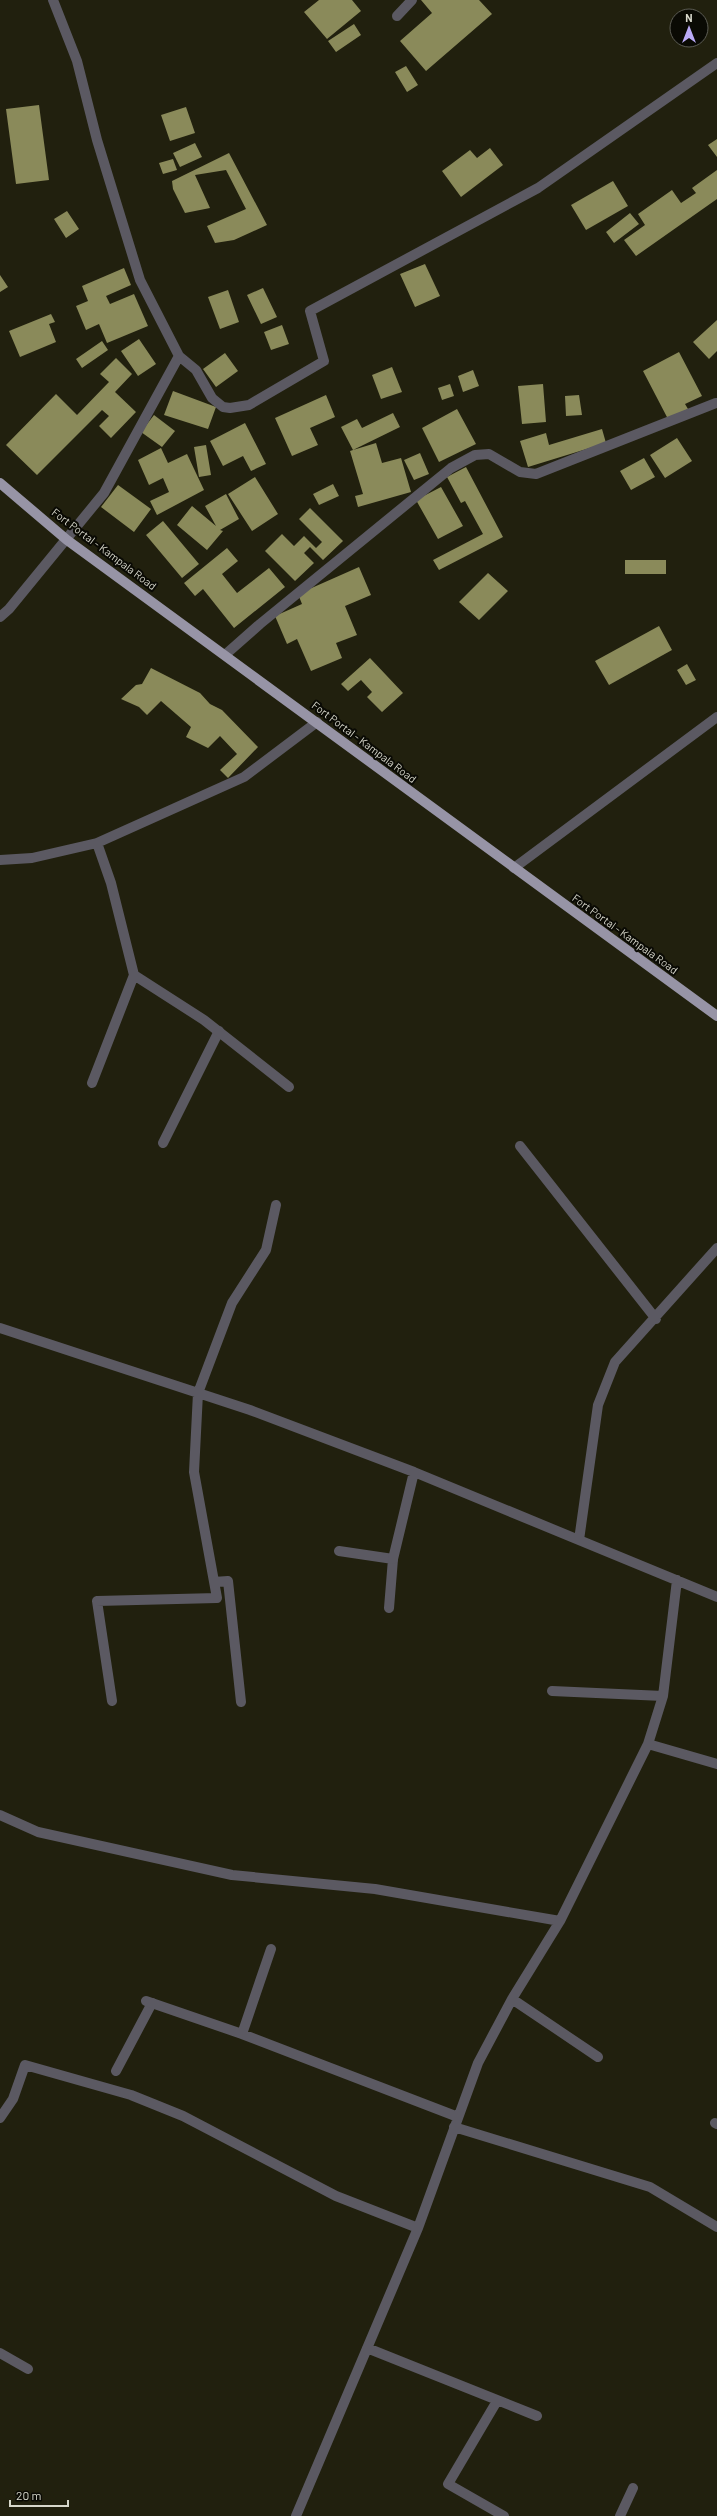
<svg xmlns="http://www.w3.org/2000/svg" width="717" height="2516" font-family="Barlow,sans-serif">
	<rect width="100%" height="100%" fill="#21200e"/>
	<!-- building -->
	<path fill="#8a8a5a" d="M319,0H352L361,11L327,39L304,12Z
		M421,0H479L492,14L426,71L400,41L432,13Z
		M354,24L361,35L336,52L328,41Z
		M406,66L418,85L407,92L395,72Z
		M39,105L49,180L16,184L6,109Z
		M186,107L195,133L170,141L161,115Z
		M717,139V157L708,145Z
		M195,143L202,157L180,167L173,153Z
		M490,148L503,165L461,197L442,171L470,150L477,158Z
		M229,153L267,225L234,240L215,243L207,226L246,209L226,170L195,175L210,208L185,213L173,189L172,181Z
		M173,159L177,170L163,174L159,163Z
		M717,170V199L636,256L624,240L645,225L638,214L672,190L681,203L696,193L692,188Z
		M613,181L628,206L586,230L571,205Z
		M67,211L79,229L66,238L54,219Z
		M630,213L639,224L614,243L606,232Z
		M425,264L440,296L415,307L400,274Z
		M124,268L131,285L106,296L110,304L134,294L148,326L107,343L99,324L86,330L76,306L88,301L82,286Z
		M0,275L8,287L0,292Z
		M263,288L277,317L261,324L247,295Z
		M228,290L239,322L220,329L208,297Z
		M51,314L55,322L49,324L56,342L20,357L9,331Z
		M717,320V351L709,359L693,342Z
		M282,325L289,344L271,350L264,332Z
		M139,339L156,364L138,376L121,351Z
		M102,341L108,350L82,368L76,359Z
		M679,352L702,396L685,404L688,409L668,419L643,371Z
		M225,353L238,371L216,387L203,369Z
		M116,358L132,374L115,392L136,412L111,438L99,426L109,416L102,410L37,475L6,445L56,394L77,415L109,382L100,374Z
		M392,367L402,392L381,399L372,375Z
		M473,370L479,386L463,392L458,376Z
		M450,384L454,396L442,400L438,388Z
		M543,384L546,422L522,424L518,386Z
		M173,391L216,407L208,429L164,415Z
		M326,395L335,417L310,428L318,445L292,456L275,418Z
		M579,395L582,415L566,416L565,396Z
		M457,409L476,444L439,462L422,428Z
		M393,413L400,427L353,450L376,443L382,463L401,458L411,492L358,507L355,496L363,494L350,451L353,450L341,427L357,419L362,428Z
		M154,415L175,431L162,447L141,432Z
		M245,423L266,464L251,471L243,456L223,466L210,441Z
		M602,429L606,443L528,467L520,441L546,433L549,445Z
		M677,438L692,461L665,478L650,455Z
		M206,445L211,475L199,477L194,447Z
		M161,448L168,463L187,454L204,490L157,515L150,501L169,492L163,478L149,485L138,460Z
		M420,453L429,474L414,480L404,460Z
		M644,458L655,477L631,490L620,471Z
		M466,467L503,537L439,570L433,560L483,534L465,501L461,503L447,477Z
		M255,477L278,514L252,531L228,494Z
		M333,484L339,496L319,505L313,494Z
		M118,485L151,509L134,532L101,507Z
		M441,487L463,526L438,539L416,500Z
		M226,494L239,519L220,530L223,531L207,550L177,525L192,506L216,526L205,506Z
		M310,508L343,541L323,560L310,547L304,553L314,563L295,581L265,551L282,534L294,546L304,536L316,548L322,542L299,519Z
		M163,521L199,564L182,578L146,535Z
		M227,548L238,561L222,574L237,593L269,568L285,587L234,628L203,589L195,596L184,583Z
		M625,560H666V574H625Z
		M359,567L371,595L345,606L357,635L336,643L342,658L311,671L297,639L287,644L275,616L302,604L298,594Z
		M488,573L508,591L479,620L459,602Z
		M659,626L672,650L609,685L595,661Z
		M370,658L403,693L382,712L367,697L372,692L361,680L348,691L341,684Z
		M687,664L696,680L686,685L677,670Z
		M151,668L200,693L210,704L222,710L258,747L228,778L220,770L237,754L220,736L208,748L186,737L191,727L161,701L147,715L139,707L121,699L136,685L142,684Z"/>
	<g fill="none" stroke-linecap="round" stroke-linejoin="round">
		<!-- lane -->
		<path stroke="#5b5962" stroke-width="10" d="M163,1143L219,1031
			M339,1551L393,1559L389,1608
			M116,2071L152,2003"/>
		<!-- street -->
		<path stroke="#5b5962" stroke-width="10" d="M397,16L412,0
			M179,356L196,370L212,398L223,407L230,408L249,405L324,361L310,311L538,188L717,63
			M0,617L9,609L104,493L179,356L140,280L97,140L77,61L53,0
			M226,654L260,624L451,468L475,455L489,454L520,472L536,474L716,403
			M0,860L32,858L97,843L244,777L317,722
			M514,868L717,717
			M134,975L204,1020L289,1087
			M92,1083L134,975L111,883L97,843
			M520,1146L656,1319
			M0,1328L250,1410L414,1472L717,1597
			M579,1540L598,1405L615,1362L717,1248
			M393,1559L414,1472
			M214,1582L228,1581L241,1702
			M552,1691L663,1696
			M112,1701L97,1601L217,1598L194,1472L198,1393L232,1303L266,1250L276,1205
			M648,1744L717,1764
			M0,1815L38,1832L232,1875L375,1889L560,1921
			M512,1999L598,2057
			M146,2001L242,2034L458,2117
			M242,2034L271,1949
			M0,2118L13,2099L25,2065L131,2095L183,2116L336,2196L418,2228
			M715,2123L717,2124
			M454,2127L650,2187L717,2227
			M367,2348L537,2416
			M0,2353L28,2369
			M497,2401L448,2484L504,2516
			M296,2516L418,2228L478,2063L512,1999L560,1921L648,1744L663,1696L677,1580
			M620,2516L633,2488"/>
		<!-- primary -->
		<path stroke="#9794a6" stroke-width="10" d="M0,483L67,540L717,1016"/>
	</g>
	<g text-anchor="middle" stroke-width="4" stroke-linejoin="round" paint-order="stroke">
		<!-- street labels -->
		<g font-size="11" fill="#d7d7cb" stroke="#0a0a04">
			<text transform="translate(104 549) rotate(37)" y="4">Fort Portal - Kampala Road</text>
			<text transform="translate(364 742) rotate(37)" y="4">Fort Portal - Kampala Road</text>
			<text transform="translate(625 934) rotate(36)" y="4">Fort Portal - Kampala Road</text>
		</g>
	</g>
	<!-- north arrow -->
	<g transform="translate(689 28)"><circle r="19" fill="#0a0a04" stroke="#5c5c54"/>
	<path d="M0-3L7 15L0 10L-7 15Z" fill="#baaaf6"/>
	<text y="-6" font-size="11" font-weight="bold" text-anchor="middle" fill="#d7d7cb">N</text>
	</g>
	<!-- scale -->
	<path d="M10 2500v6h58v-6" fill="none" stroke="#d7d7cb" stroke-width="2"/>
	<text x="16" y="2500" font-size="12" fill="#d7d7cb" stroke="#0a0a04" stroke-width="3" paint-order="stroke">20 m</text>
</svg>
